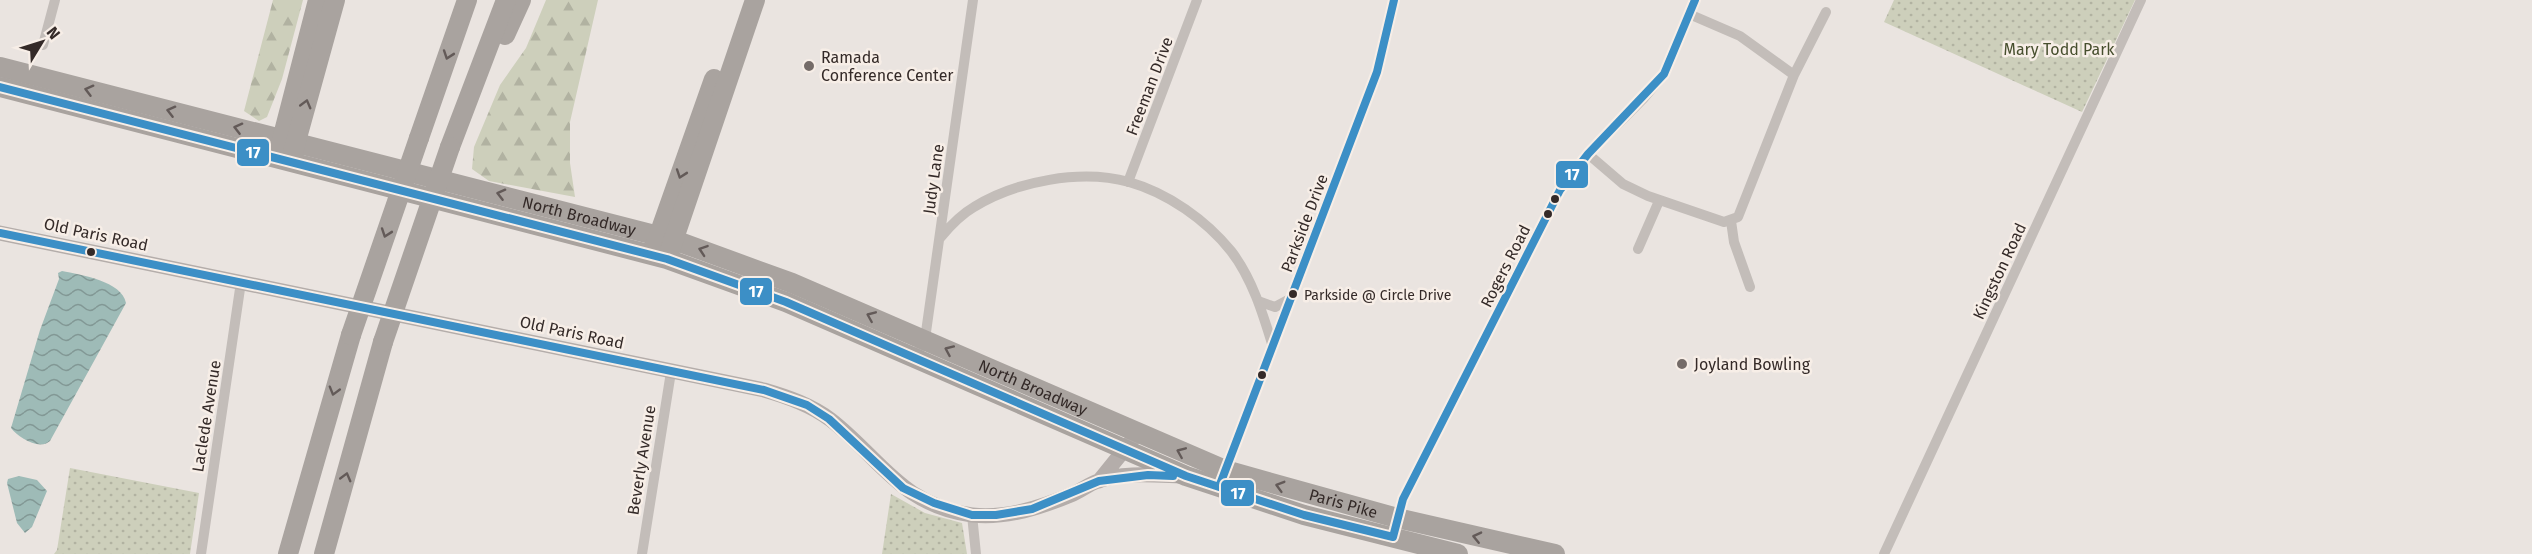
<svg xmlns="http://www.w3.org/2000/svg" width="2532" height="554" font-family="'Fira Sans',sans-serif">
	<defs>
		<pattern id="green-dots" width="8" height="8" patternUnits="userSpaceOnUse" patternTransform="scale(1.5)"><rect width="8" height="8" fill="#cdcfbb"/><path d="M2 2h.1M6 6h.1" fill="none" stroke="#b1b2a1" stroke-width="1.8" stroke-linecap="round"/></pattern>
		<pattern id="forest-firs" width="22" height="20" patternUnits="userSpaceOnUse" patternTransform="scale(1.5)"><rect width="22" height="20" fill="#cdcfbb"/><path d="M5 1l3.5 6h-7zM16 11l3.5 6h-7z" fill="#b1b2a1"/></pattern>
		<pattern id="water-waves" width="16" height="10" patternUnits="userSpaceOnUse" patternTransform="scale(1.5)"><rect width="16" height="10" fill="#9ebbb7"/><path d="M0 5q4-4 8 0t8 0" fill="none" stroke="#829895"/></pattern>
	</defs>
	<rect width="100%" height="100%" fill="#eae4e0"/>
	<!-- green -->
	<path fill="url(#green-dots)" d="M1894,0H2135L2082,112L1884,22Z
		M70,468L199,493L190,554H54L57,550Z
		M891,494L925,513L962,523L967,554H882Z"/>
	<!-- forest -->
	<path fill="url(#forest-firs)" d="M273,0H303L282,79L267,117L259,121L244,111Z
		M546,0H598L570,122V163L575,197L489,181L472,169L474,147L500,85L526,48Z"/>
	<!-- water -->
	<path fill="url(#water-waves)" d="M62,271C81,275 122,281 126,303L50,441C39,451 18,437 11,428L40,330L59,279L58,273Z
		M19,476L37,480L47,491L32,527L25,533L17,523L7,483L8,479Z"/>
	<g fill="none" stroke-linecap="round" stroke-linejoin="round">
		<!-- street -->
		<path stroke="#c3bdb9" stroke-width="10" d="M1689,14L1740,36L1794,75
			M43,45L55,0
			M1588,154L1623,184L1648,196L1724,222L1738,217L1794,75L1826,12
			M1128,182L1197,0
			M1731,221L1734,242L1750,287
			M940,238C950,226 960,215 974,207C1016,181 1081,169 1129,182C1168,193 1206,220 1231,251C1252,278 1263,314 1273,347
			M1638,249L1659,201
			M1258,301L1275,307L1290,299
			M915,359L925,339L973,0
			M1224,474L1377,72L1394,0
			M972,515L976,554
			M1396,521L1403,499L1560,190L1588,154L1643,99L1664,74L1695,0
			M201,554L241,282
			M642,554L671,372
			M1884,554L2141,0"/>
		<!-- secondary -->
		<path stroke="#b4adaa" stroke-width="15" d="M0,233L764,390C788,397 811,405 831,420C880,458 902,506 972,515C1006,519 1042,507 1073,494C1082,490 1089,484 1098,481C1122,472 1154,475 1180,476
			M1099,481L1137,434"/>
		<!-- highway -->
		<g stroke="#a9a39f" stroke-width="20">
			<path d="M505,35L521,0"/>
			<path id="s1" d="M0,67L674,240L792,283L1225,470L1397,518L1555,554"/>
			<path d="M0,87L667,259L786,302L1186,476L1304,515L1458,554"/>
			<path d="M419,138L467,0"/>
			<path d="M450,147L506,0"/>
			<path d="M279,151L318,0"/>
			<path d="M293,152L335,0"/>
			<path d="M655,246L714,79"/>
			<path d="M670,250L755,0"/>
			<path d="M288,554L351,335"/>
			<path d="M324,554L383,342"/>
		</g>
		<!-- highway-bridge -->
		<path stroke="#a9a39f" stroke-width="20" d="M351,335L419,138
			M383,342L450,147"/>
		<!-- bus-1 casing -->
		<g stroke="#f7eee7" stroke-width="12">
			<path id="bus-1" d="M0,87L667,259L786,302L1186,476L1304,515L1393,537L1403,499L1560,190L1588,154L1664,74L1695,0
				M0,233L764,390L807,405L829,419L903,488L934,503L972,515H996L1032,509L1099,481L1148,475L1173,476
				M1219,487L1377,72L1394,0"/>
		</g>
		<!-- bus-1 -->
		<use href="#bus-1" stroke="#3c8fc6" stroke-width="8"/>
	</g>
	<!-- one-way arrows -->
	<defs><path id="oneway-chevron" d="M-2-3.5L2.5 0L-2 3.5" fill="none" stroke-width="1.6" stroke-linecap="round" stroke-linejoin="round" transform="scale(1.5)"/></defs>
	<g stroke="#635a58">
		<use href="#oneway-chevron" transform="translate(448 55) rotate(109)"/>
		<use href="#oneway-chevron" transform="translate(89 90) rotate(-165)"/>
		<use href="#oneway-chevron" transform="translate(306 104) rotate(-75)"/>
		<use href="#oneway-chevron" transform="translate(171 111) rotate(-166)"/>
		<use href="#oneway-chevron" transform="translate(238 128) rotate(-166)"/>
		<use href="#oneway-chevron" transform="translate(681 174) rotate(109)"/>
		<use href="#oneway-chevron" transform="translate(501 194) rotate(-166)"/>
		<use href="#oneway-chevron" transform="translate(386 233) rotate(109)"/>
		<use href="#oneway-chevron" transform="translate(703 250) rotate(-161)"/>
		<use href="#oneway-chevron" transform="translate(871 316) rotate(-157)"/>
		<use href="#oneway-chevron" transform="translate(949 350) rotate(-156)"/>
		<use href="#oneway-chevron" transform="translate(334 391) rotate(106)"/>
		<use href="#oneway-chevron" transform="translate(1181 452) rotate(-157)"/>
		<use href="#oneway-chevron" transform="translate(346 477) rotate(-75)"/>
		<use href="#oneway-chevron" transform="translate(1280 486) rotate(-164)"/>
		<use href="#oneway-chevron" transform="translate(1477 537) rotate(-167)"/>
	</g>
	<!-- markers -->
	<g fill="#746b68" stroke="#f7eee7" stroke-width="2">
		<circle cx="809" cy="66" r="6"/>
		<circle cx="1682" cy="364" r="6"/>
	</g>
	<g fill="#342a28" stroke="#f7eee7" stroke-width="2">
		<circle cx="1555" cy="199" r="5"/>
		<circle cx="1548" cy="214" r="5"/>
		<circle cx="91" cy="252" r="5"/>
		<circle cx="1293" cy="294" r="5"/>
		<circle cx="1262" cy="375" r="5"/>
	</g>
	<g text-anchor="middle" stroke-width="5" stroke-linejoin="round" paint-order="stroke">
		<!-- bus labels -->
		<g font-size="14" fill="#342a28" stroke="#f7eee7" text-anchor="start">
			<text x="1304" y="300">Parkside @ Circle Drive</text>
		</g>
		<!-- park labels -->
		<g font-size="16" fill="#474f2e" stroke="#f7eee7">
			<text x="2059" y="55">Mary Todd Park</text>
		</g>
		<!-- poi labels -->
		<g font-size="16" fill="#342a28" stroke="#f7eee7" text-anchor="start">
			<text x="821" y="63">Ramada<tspan x="821" dy="18">Conference Center</tspan></text>
			<text x="1694" y="370">Joyland Bowling</text>
		</g>
		<!-- street labels -->
		<g font-size="16" fill="#342a28" stroke="#f7eee7">
			<text transform="translate(1149 86) rotate(-69)" y="6">Freeman Drive</text>
			<text transform="translate(933 179) rotate(-82)" y="6">Judy Lane</text>
			<text dy="6" stroke="none"><textPath href="#s1" startOffset="598">North Broadway</textPath></text>
			<text transform="translate(1304 223) rotate(-69)" y="6">Parkside Drive</text>
			<text transform="translate(96 234) rotate(12)" y="6">Old Paris Road</text>
			<text transform="translate(1505 266) rotate(-63)" y="6">Rogers Road</text>
			<text transform="translate(1999 271) rotate(-65)" y="6">Kingston Road</text>
			<text transform="translate(572 332) rotate(12)" y="6">Old Paris Road</text>
			<text dy="6" stroke="none"><textPath href="#s1" startOffset="1084">North Broadway</textPath></text>
			<text transform="translate(206 416) rotate(-81)" y="6">Laclede Avenue</text>
			<text transform="translate(641 460) rotate(-81)" y="6">Beverly Avenue</text>
			<text dy="6" stroke="none"><textPath href="#s1" startOffset="1416">Paris Pike</textPath></text>
		</g>
	</g>
	<g stroke="#f7eee7" stroke-width="2">
		<rect x="236" y="138" width="34" height="29" rx="6" fill="#3c8fc6"/>
		<rect x="1555" y="160" width="34" height="29" rx="6" fill="#3c8fc6"/>
		<rect x="739" y="277" width="34" height="29" rx="6" fill="#3c8fc6"/>
		<rect x="1220" y="479" width="35" height="28" rx="6" fill="#3c8fc6"/>
	</g>
	<g font-size="16" text-anchor="middle" font-weight="bold" fill="#fff">
		<text x="253" y="158">17</text>
		<text x="1572" y="180">17</text>
		<text x="756" y="297">17</text>
		<text x="1238" y="499">17</text>
	</g>
	<!-- north arrow -->
	<g transform="translate(42 42) rotate(52)" stroke="#f7eee7" stroke-width="4.5" paint-order="stroke">
	<path d="M0-4.5L10 22L0 15L-10 22Z" fill="#342a28"/>
	<text y="-9" font-size="16" font-weight="bold" text-anchor="middle" fill="#342a28">N</text>
	</g>
</svg>
